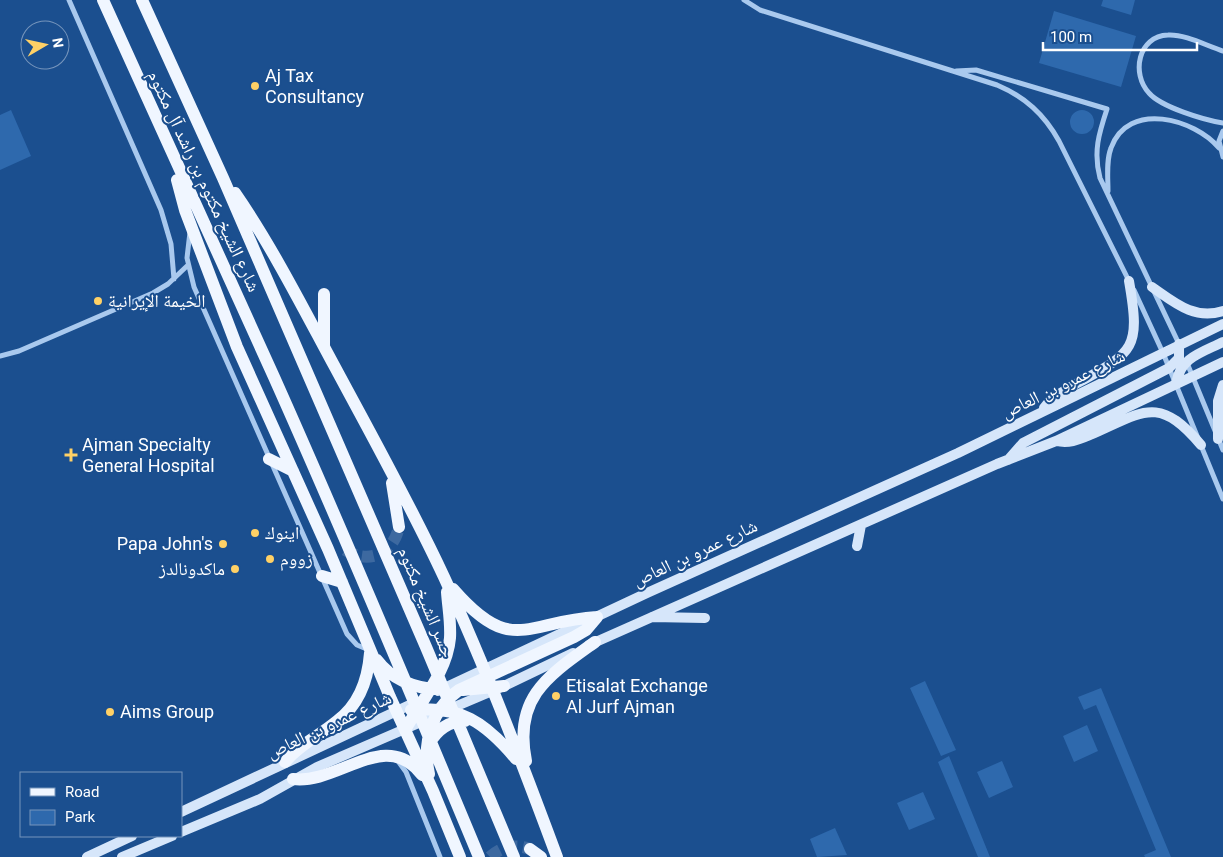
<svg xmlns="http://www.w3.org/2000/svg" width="1223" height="857" font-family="Roboto,'Noto Naskh Arabic',sans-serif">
	<rect width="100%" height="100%" fill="#1b4f8f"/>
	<!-- green -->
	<path fill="#2e69ad" d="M1103,0H1135L1131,15L1101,6Z
		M1054,11L1136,36L1121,87L1039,63Z
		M11,110L31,156L0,170V115Z
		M1070 122a12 12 0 1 1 24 0a12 12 0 1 1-24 0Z
		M925,681L956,750L941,756L910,688Z
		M1101,688L1171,857H1145L1144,855L1156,850L1096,705L1084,710L1078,697Z
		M1087,725L1098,751L1074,762L1063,736Z
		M949,756L990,857H978L938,762Z
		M1002,761L1013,787L989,798L977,772Z
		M923,792L935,819L909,830L897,803Z
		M835,828L847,855L817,857L810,839Z"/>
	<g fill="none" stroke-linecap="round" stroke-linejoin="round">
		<!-- primary-tunnel -->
		<path stroke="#3d69a0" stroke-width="12" stroke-dasharray="12 6" stroke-linecap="butt" d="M345,550C369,565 393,554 399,527
			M490,857C502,846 515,844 530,849"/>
		<!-- street -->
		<path stroke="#a9c9ee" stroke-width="5" d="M69,0L161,210L171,244L174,279
			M744,0L760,10L997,85C1025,97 1044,114 1059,141L1130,283
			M1223,51C1207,46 1185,34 1168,35C1138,36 1131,74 1149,93C1161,107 1204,120 1223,123
			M956,71L976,70L1107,109C1099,133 1093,152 1100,178L1179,344
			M1223,131L1219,141L1223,157
			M1108,191C1108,177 1106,161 1111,148C1128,100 1195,119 1219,148
			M190,232L187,258L194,287L347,634L357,645L369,650
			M1134,290L1163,353L1223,499
			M0,356L19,351L153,293L168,284L187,266
			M1187,363L1223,450
			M398,761L406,772L440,857"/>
		<!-- secondary -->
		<path stroke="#d6e6fa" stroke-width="10" d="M1152,287C1175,303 1194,320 1223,311
			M1176,383C1181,357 1201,353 1223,342
			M1044,408C1051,397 1063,392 1074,385C1134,352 1141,350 1129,281
			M1218,439V401L1223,385
			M1056,441C1069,444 1078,440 1090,435C1143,412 1158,394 1201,445
			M1008,460L1023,443L1169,368L1179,358V344
			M857,546L861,525
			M652,617L705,618
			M589,645L997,464L1056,441L1223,362
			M438,691L647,593L958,453L1223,324
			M445,711L504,686L573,653
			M181,812L416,702
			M181,832L260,799L317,767L428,719
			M87,857L132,836
			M122,857L172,836"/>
		<!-- primary -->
		<path stroke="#f0f6ff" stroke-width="12" d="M103,0C159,126 218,251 274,377C345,536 412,696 479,857
			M142,0L223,178L426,647L514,857
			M177,180L185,210L237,347L328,549L390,697L433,791L460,857
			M235,193C273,248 304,310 336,369C373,438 411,506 444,577C486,668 522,763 557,857
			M324,345V294
			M269,459L293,471
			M392,483L399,527
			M322,576L342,582
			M453,589C512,657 526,621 597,617
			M377,660C391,679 414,688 436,689
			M463,690L504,686
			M411,710C460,705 485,722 516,759
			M405,730C421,701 447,672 450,638C451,622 448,607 447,592
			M429,744C437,730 448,721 465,721
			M526,761C513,697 549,675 595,642
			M285,762C300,744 319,736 337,721C359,705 368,679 370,653
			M429,774C422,742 432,709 459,690L574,637L586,630L597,617
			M293,779C338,785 386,727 422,775
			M530,849L541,857"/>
	</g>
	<!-- markers -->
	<g fill="#ffd166" stroke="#1b4f8f" stroke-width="2">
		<circle cx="255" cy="86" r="5"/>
		<circle cx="98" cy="301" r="5"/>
		<path d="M68.5 447.5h5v5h5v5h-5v5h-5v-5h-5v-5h5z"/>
		<circle cx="255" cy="533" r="5"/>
		<circle cx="223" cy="544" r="5"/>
		<circle cx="270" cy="559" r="5"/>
		<circle cx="235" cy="569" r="5"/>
		<circle cx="556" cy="696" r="5"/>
		<circle cx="110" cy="712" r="5"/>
	</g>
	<g text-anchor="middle" stroke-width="4" stroke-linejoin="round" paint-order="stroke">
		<!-- poi labels -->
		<g font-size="18" fill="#fff" stroke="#1b4f8f" text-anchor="start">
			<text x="265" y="82">Aj Tax<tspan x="265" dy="21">Consultancy</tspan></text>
			<text x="108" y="307">الخيمة الإيرانية</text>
			<text x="82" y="451">Ajman Specialty<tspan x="82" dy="21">General Hospital</tspan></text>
			<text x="265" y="539">اينوك</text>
			<text x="213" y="550" text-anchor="end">Papa John's</text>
			<text x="280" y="565">زووم</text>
			<text x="225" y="575" text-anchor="end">ماكدونالدز</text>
			<text x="566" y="692">Etisalat Exchange<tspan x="566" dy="21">Al Jurf Ajman</tspan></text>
			<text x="120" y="718">Aims Group</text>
		</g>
		<!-- street labels -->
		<g font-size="18" fill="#fff" stroke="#1b4f8f">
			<text transform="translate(204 181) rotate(65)" y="6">شارع الشيخ مكتوم بن راشد آل مكتوم</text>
			<text transform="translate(1063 384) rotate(-26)" y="6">شارع عمرو بن العاص</text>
			<text transform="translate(695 553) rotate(-25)" y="6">شارع عمرو بن العاص</text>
			<text transform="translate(426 602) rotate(67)" y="6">جسر الشيخ مكتوم</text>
			<text transform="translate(329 725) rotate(-25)" y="6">شارع عمرو بن العاص</text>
		</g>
	</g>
	<!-- legend -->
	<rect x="20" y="772" width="162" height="65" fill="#1b4f8f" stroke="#7695bc"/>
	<rect x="30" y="788" width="25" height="8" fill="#f0f6ff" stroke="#7695bc"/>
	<text x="65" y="797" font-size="15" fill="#ffffff">Road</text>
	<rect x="30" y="810" width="25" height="15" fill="#2e69ad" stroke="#7695bc"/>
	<text x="65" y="822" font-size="15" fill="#ffffff">Park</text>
	<!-- north arrow -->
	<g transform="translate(45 45) rotate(81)"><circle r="24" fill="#1b4f8f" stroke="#7695bc"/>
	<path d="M0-4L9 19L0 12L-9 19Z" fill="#ffd166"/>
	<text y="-8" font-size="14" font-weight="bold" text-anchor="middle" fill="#ffffff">N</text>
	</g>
	<!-- scale -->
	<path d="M1043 42v8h154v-8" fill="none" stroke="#ffffff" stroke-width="2.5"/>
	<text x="1050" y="42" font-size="15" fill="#ffffff" stroke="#1b4f8f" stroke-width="4" paint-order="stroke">100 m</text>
</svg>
